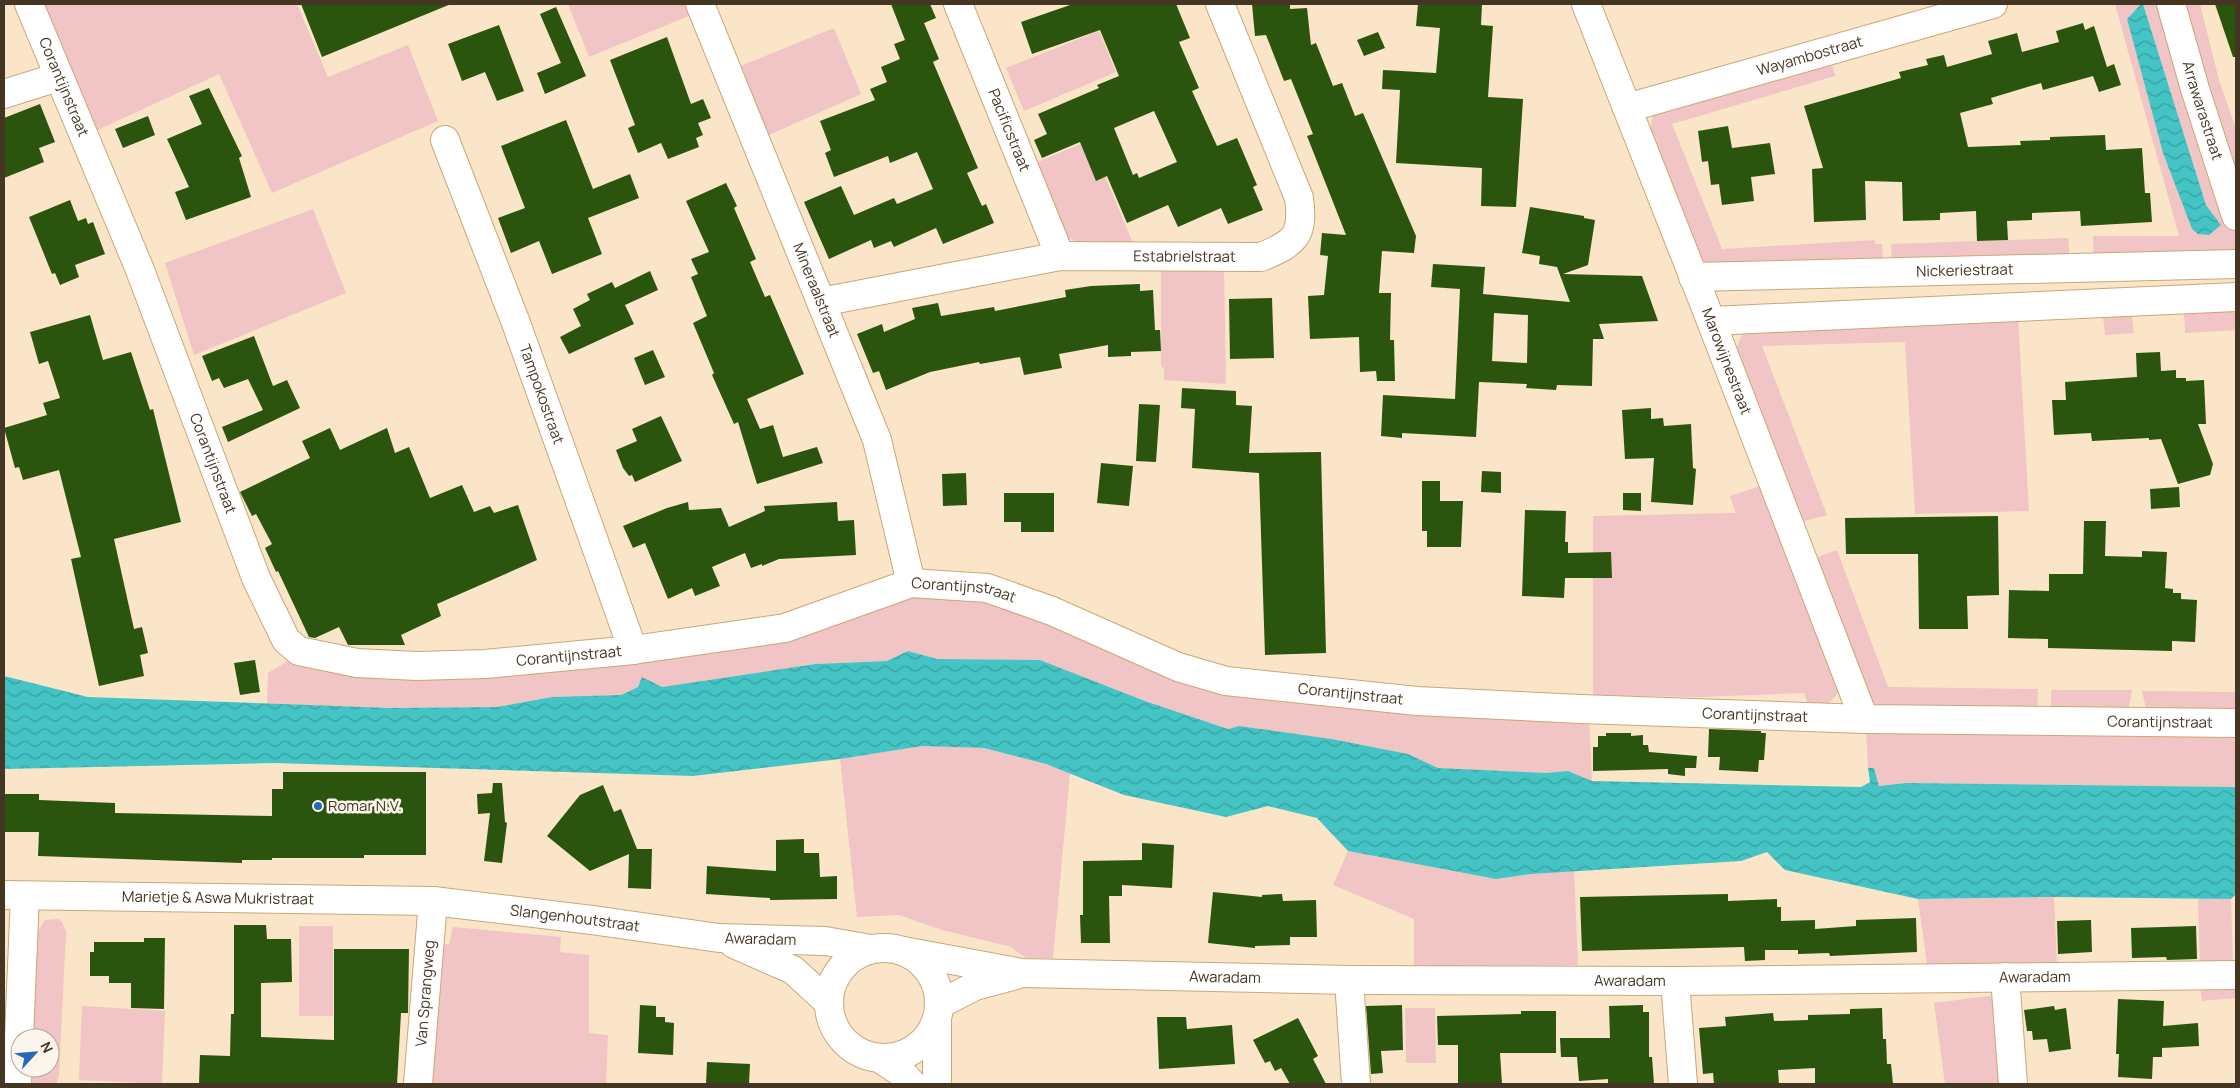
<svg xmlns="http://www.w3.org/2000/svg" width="2240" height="1088" font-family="Manrope,sans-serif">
	<defs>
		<pattern id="water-waves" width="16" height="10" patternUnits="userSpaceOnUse" patternTransform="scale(1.25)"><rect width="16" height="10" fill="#44c4c5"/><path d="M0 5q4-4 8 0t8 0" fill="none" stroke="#3aa0a0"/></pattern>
	</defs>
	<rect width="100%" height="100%" fill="#fbe5c8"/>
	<!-- grass -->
	<path fill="#f1c4c5" d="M37,4H297L328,77L408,45L438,121L272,193L219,74L91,133Z
		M568,4H692L696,13L589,57Z
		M2115,4H2141L2127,19L2163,153L2192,229L2221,225L2206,205L2143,4H2166L2236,229V255L2094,260L2093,236H2179Z
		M2176,4H2200L2219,80L2236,129V203Z
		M834,28L861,94L762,138L733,69Z
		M1099,31L1116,72L1024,111L1006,68Z
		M1831,59L1835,76L1672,124L1722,249L1875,240V244H1882L1883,263L1707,265L1700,257L1650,130L1654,110Z
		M1090,140L1135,248L1082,244L1064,236L1033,164Z
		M313,209L346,293L194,355L165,263Z
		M2068,238L2070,261L1892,266L1891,244Z
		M1161,264L1224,267L1226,384L1164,380V369L1161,366Z
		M2236,311V330L2185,333L2184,313Z
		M2132,315L2134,333L2105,335L2103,317Z
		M2018,318L2029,511L1915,514L1905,342L1762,346L1827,515L1801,522L1735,353L1741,336L1748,329Z
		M1760,486L1839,691C1829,705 1825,708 1808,704L1804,693L1698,697L1593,695V516L1736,513L1730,496Z
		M1837,550L1888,687L2038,689L2037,713L1881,708L1874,704L1867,696L1815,558Z
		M919,595L998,600L1155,668L1589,717L1592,781L1568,771L1546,773L1438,768L1408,754L1332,739L1239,726L1228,729L1145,701L1040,660L937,659L908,651L887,661L815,664L662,687L642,677L638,687L621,695L552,697L497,707L390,708L267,704L268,673L291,659L422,674Z
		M2051,690H2132L2128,712L2051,711Z
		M2142,691L2236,692V713H2147Z
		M1866,730L2236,733V787L1906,783L1879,786L1874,768H1868Z
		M922,746L984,748L1046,764L1070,773L1053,958H1026L1011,947L942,930L899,915L857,917L840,759Z
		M1348,851L1496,879L1531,874L1574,871L1578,965L1414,967V919L1333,885Z
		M2054,897L2057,966L1928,971L1918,899Z
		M2198,898L2231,899L2233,965H2200Z
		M58,919L62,922L66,932L59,1076L56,1084H30L27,1068H50V1038H28L33,938L45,920Z
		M299,926H333V1016H299Z
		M453,927L561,937L560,952L589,955V1033L608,1035L606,1084H428L438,945L449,944Z
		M2236,983V998L2202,1001L2200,985Z
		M1997,995L2005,1084H1945L1934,1003Z
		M82,1006L165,1011L162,1084L79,1080Z
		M1405,1008H1435L1436,1063H1406Z"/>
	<!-- water -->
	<path fill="url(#water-waves)" d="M2141,4H2143L2206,205L2221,225L2209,235L2198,234L2192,229L2163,153L2127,19Z
		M908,651L937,659L1040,660L1145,701L1228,729L1239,726L1332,739L1408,754L1438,768L1546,773L1568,771L1592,781L1861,787L1870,782L1868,768H1874L1879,786L1906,783L2236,787V894L2231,899L2054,897L1918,899L1785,870L1767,852L1741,861L1531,874L1496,879L1348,851L1317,818L1268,806L1226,817L1124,795L1046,764L984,748L922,746L840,759L693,776L274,763L4,769V676L88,697L390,708L497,707L552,697L621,695L638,687L642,677L662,687L815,664L887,661Z"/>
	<!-- building -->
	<path fill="#2b550e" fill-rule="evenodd" d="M301,4H451L322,57Z
		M891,4H930L936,18L924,23L939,59L933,62L978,168L967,173L982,206L986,204L994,223L943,244L936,228L894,247L891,241L874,248L871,240L829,259L804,202L841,186L854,215L894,198L897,204L933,189L917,152L890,163L888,156L834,177L825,153L831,150L820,121L875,100L870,89L887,82L881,67L900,59L894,44L905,40Z
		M1073,4H1176L1190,38L1179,42L1199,88L1192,91L1217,146L1237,138L1257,185L1253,187L1263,210L1228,224L1221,208L1178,227L1168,205L1127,223L1107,176L1096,181L1080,142L1042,158L1034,140L1047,134L1038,114L1099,88L1097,85L1119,76L1100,30L1032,54L1021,22ZM1154,111L1177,162L1139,178L1137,173L1133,175L1114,128Z
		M1252,4H1290V9L1307,8L1311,45L1316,43L1333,86L1342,83L1355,116L1363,113L1416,236L1414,253L1382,251L1379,293H1391L1390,340H1394L1395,381H1377L1376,371L1360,372L1359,337L1310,339L1308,296L1324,295L1328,256L1320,255L1322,233L1346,235L1307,136L1313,134L1291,79L1284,81L1266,35L1255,36Z
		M1418,4H1482L1481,25L1493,26L1488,97L1523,99L1516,207L1481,206L1482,168L1396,163L1400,90L1382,89L1383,70L1436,73L1440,28L1416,26Z
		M2215,4H2236V57H2233Z
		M556,7L586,76L545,94L537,73L561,63L540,14Z
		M2083,23L2085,30L2094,26L2107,67L2114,64L2121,85L2099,92L2093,76L2043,90L2041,83L1991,98L1993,104L1960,113L1968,147L2021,145L2020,141L2050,140V137L2105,135L2106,150L2142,148L2145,193H2150L2152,222L2081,226L2080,211L2032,213V220L2007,221L2008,240L1977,241L1976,211L1940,213V220L1903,221L1902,182L1865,181L1866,220L1814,222L1812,169L1823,168L1804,106L1901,78L1899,72L1928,65L1926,59L1944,55L1947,67L1992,54L1988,41L2017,33L2022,52L2059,42L2056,31Z
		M499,25L524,91L497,101L485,72L462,81L448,44Z
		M1378,32L1385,48L1364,56L1357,40Z
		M667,37L691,104L703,99L711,118L698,123L703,135L696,138L699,147L668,159L661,143L638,153L628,128L635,125L610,60Z
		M209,88L242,156L239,158L251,197L186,220L175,192L189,187L167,139L202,124L189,96Z
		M40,104L55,142L39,148L44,162L4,178V118Z
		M148,116L155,135L123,148L115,129Z
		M566,120L593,189L630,174L639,198L588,218L602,254L552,274L539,241L511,253L498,218L525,208L501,146Z
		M1728,126L1732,148L1770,143L1775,174L1751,177L1754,201L1722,205L1719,184L1711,185L1708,161L1702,162L1698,131Z
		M726,183L737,206L734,208L756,259L750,262L765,297L770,295L804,374L747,399L760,429L773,425L783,457L817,447L823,463L757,484L738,422L734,424L712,375L714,373L693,323L707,316L691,277L698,274L691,259L709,252L686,201Z
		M70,200L78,221L86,218L88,224L93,222L105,254L75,265L79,277L60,285L55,273L52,274L29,217Z
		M1530,207L1584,216V218L1595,220L1588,265L1563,274L1642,276L1658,321L1599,324L1604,339H1593L1592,386L1557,385L1556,390L1526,388L1527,384L1479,382L1476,437L1402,433V438L1381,436L1383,395L1455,399L1460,289L1431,287L1433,264L1485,267L1483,294L1570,302L1557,267L1539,264L1540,256L1522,253ZM1494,313L1528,315L1527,363L1492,361Z
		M650,271L658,290L625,305L634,324L569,354L560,337L581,326L573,309L590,300L587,294L612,282L615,288Z
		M1140,284V291L1153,290L1155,330H1160L1161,351L1131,352V356L1108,357V345L1059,354L1062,368L1024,375L1020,357L980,364L979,362L930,372L886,390L879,371L873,373L857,334L882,324L884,332L915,319L912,308L938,303L941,316L994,307L995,311L1066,297L1065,290L1091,286Z
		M1272,298L1274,358L1230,359L1229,299Z
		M90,315L103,360L131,352L150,410L153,409L181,522L114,539L134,629L142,627L148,653L140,655L144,676L99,686L71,559L81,557L59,470L23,480L19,467L15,468L4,428L47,415L43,403L60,398L48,361L39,364L30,332Z
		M254,336L273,386L287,380L300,408L228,442L222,427L263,410L248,379L224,388L219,378L212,381L202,356Z
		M653,350L665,377L645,385L634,358Z
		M2160,352L2161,371L2176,370V378H2186V381L2204,380L2206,424H2198L2213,464L2210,475L2178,484L2161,439L2149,440V438L2092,441L2091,433L2054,435L2052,400H2066L2065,382L2137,377L2136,353Z
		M1182,388L1236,391V405L1252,406L1249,453L1321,452L1326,653L1265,655L1259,473L1192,468L1195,409L1181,408Z
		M1139,404L1160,405L1156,462L1136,461Z
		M1651,408V419L1663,418L1664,426L1691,424L1693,468L1696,469L1693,505L1651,502L1654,458L1625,459L1622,410Z
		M661,416L682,461L635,482L632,475L629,476L623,468L616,450L637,441L632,429Z
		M330,428L340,450L387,428L395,453L409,447L430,498L462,485L474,512L490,506L494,513L518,505L537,560L437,604L441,616L401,635L405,645H348L339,627L315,638L309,637L278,571L276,572L265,548L272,544L256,514L252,516L240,492L310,458L302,441Z
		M1101,463L1133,466L1129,506L1097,503Z
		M1482,471L1501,472V493L1481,492Z
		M966,473L967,505L943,506L942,474Z
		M1422,481H1440V501H1463L1461,547H1427V531H1422Z
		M2179,487L2180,507L2151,509L2150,489Z
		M1004,493H1054V532H1021V522H1004Z
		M1623,493H1641V511L1623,510Z
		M688,502L689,510L721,508L729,527L765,511L764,506L837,502L838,521L854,520L856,555L779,559L762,566V564L751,568L745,553L712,567L720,586L695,596L692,588L668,599L645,543L633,548L623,526L667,508Z
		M1525,510L1566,511L1565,542H1568V553L1611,552L1612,578H1565L1564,598L1522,596Z
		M1998,516L1999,595L1967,596L1968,629H1919L1918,554H1846L1845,518Z
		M2084,521H2106L2105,556L2142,557V551L2167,552L2165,588L2173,589V593H2181V599L2197,600L2195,642L2172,641V651L2048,648V639L2008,638L2009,590L2049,591V574H2083Z
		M255,660L260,692L240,695L234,663Z
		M1709,729L1761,731V733H1766L1764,760H1759L1758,772L1719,770L1720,757H1708Z
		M1606,733H1631V736L1643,735V745H1648L1649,752L1697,756L1696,768H1685V776L1668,774V769L1593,771V747H1598V736H1606Z
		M283,772H426V855H364V858H272V860H242V863L38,856L39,832H4V794H39V800L115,803V813L272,816V789H283Z
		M493,783H502L505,822L507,823L502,863L484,861L490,813L478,814L477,794L492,793Z
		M603,785L614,812L621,809L637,849H652L651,889L628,888L629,854L590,871L547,836L580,795Z
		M804,839V853H819L820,877L837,876V899L770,900V898L706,894L707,866L776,871V840Z
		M1142,843L1174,845L1172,888L1122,885V896H1109L1110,943H1081L1080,915H1083V861L1142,860Z
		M1213,892L1262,897V895L1282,894L1283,901L1316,900L1317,937H1290V945L1255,946V948L1208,943Z
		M1728,894V901L1777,899V907H1781V921L1815,920V929L1856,926V920L1916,918L1917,952L1830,956L1829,953L1798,954V950H1765V960L1745,961L1744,947L1582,951L1580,897Z
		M2091,920L2092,952L2058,954L2057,921Z
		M234,925H266L267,939H291L292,982L261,983V1037L334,1040V949H409L408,1013H401L397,1084H199L200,1055L230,1056L231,1014H234Z
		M2196,926L2197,959L2167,960L2166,957L2132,958L2131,928Z
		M144,938H165L164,1009L131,1008V983H109V976H90V952H94V942H144Z
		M2118,999L2164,1001L2163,1026L2198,1023L2199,1046L2162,1048V1057H2153L2152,1079L2118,1077L2119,1054H2116Z
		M640,1005L656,1006V1017H665V1022L674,1023L673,1055L638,1053Z
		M1402,1005L1403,1050L1381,1051L1383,1073L1371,1074L1366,1006Z
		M1643,1005V1012H1649V1057H1652L1654,1084H1608V1079L1579,1081L1577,1057H1561L1560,1038H1610L1609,1006Z
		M2054,1006L2055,1010L2066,1008L2071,1049L2049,1052L2047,1039L2033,1040L2032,1031H2027L2024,1010Z
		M1882,1008L1883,1039H1886L1887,1064H1891L1893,1084H1815V1068L1778,1070L1779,1084H1714L1713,1073L1703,1074L1699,1028L1726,1026L1725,1017L1773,1013L1774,1021L1808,1020V1015L1850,1014V1009Z
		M1521,1011H1556V1053H1500L1502,1084H1458V1045H1438L1437,1016L1521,1014Z
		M1157,1017H1186L1187,1029L1232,1025L1235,1064L1159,1069Z
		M1298,1018L1318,1056L1313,1059L1326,1084H1290L1281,1068L1275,1071L1270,1061L1265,1063L1253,1040Z
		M707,1062L750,1064L749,1084H706Z"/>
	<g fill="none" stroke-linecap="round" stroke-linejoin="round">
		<!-- minor casing -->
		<g stroke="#c9a777" stroke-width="30">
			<g id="minor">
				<path id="s1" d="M29,4L140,270L256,578L286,640L299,651L357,663L417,666L485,664L633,650L785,628L911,583L987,588L1052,611L1178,667L1226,681L1417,701L1581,709L1864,719L2236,723"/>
				<path id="s2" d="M700,4L877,440L911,583"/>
				<path id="s3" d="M958,4L1060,256"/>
				<path id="s4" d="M1586,4L1711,321L1864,719"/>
				<path id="s5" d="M2171,4L2195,89L2236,216"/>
				<path d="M4,94L58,77"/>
				<path id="s6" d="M1627,108L1993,4"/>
				<path id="s7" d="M445,140L516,323L633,650"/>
				<path id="s8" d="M1693,277L2236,264"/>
				<path id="s9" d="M821,302L1060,256L1261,257C1295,243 1304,236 1299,198L1220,4"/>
				<path d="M1711,321L2236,297"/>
				<path id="s10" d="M903,951L1022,973L1349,980L1675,981L2236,975"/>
				<path d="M2005,977L2013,1084"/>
				<path d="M1349,980L1356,1084"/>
				<path d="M1675,981L1683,1084"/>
				<path d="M940,1004L975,986L1016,975"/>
				<path d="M17,1084L25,896"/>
				<path id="s11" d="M418,1084L433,901"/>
			</g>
		</g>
		<!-- major casing -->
		<g stroke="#c9a777" stroke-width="30">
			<g id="major">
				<path id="s12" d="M4,895L433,901L592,920L719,938L825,941L871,949"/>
				<path d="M734,944L793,970L829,1003"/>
				<circle cx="884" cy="1003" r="55"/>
				<path d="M937,1021V1084"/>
				<path d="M881,1059L902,1073L912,1084"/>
			</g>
		</g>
		<!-- minor -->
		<use href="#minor" stroke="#fff" stroke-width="28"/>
		<!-- major -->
		<use href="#major" stroke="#fff" stroke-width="28"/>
	</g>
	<!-- markers -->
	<circle fill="#2768b9" stroke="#fcf5eb" stroke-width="2" cx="318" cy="806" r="5"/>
	<g text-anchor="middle" stroke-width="5" stroke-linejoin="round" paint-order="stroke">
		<!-- street labels -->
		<g font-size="15" fill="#443622" stroke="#fcf5eb">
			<text dy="5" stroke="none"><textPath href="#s6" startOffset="190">Wayambostraat</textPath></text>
			<text dy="5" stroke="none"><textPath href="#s1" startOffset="90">Corantijnstraat</textPath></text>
			<text dy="5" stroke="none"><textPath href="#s5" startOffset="111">Arrawarastraat</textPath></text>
			<text dy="5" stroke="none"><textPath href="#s3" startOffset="136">Pacificstraat</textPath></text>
			<text dy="5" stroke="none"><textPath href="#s9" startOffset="368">Estabrielstraat</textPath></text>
			<text dy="5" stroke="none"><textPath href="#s8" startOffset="272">Nickeriestraat</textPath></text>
			<text dy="5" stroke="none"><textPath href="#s2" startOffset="309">Mineraalstraat</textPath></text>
			<text dy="5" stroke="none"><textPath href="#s4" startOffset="384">Marowijnestraat</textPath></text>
			<text dy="5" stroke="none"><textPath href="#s7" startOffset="272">Tampokostraat</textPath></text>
			<text dy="5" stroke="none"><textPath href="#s1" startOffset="495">Corantijnstraat</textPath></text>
			<text dy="5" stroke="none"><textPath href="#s1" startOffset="1380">Corantijnstraat</textPath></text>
			<text dy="5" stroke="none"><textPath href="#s1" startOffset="975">Corantijnstraat</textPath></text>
			<text dy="5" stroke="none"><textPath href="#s1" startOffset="1785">Corantijnstraat</textPath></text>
			<text dy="5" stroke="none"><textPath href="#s1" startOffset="2190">Corantijnstraat</textPath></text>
			<text dy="5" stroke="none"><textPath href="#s1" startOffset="2595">Corantijnstraat</textPath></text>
			<text dy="5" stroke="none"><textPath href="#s12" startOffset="214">Marietje &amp; Aswa Mukristraat</textPath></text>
			<text dy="5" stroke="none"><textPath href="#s12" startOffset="572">Slangenhoutstraat</textPath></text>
			<text dy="5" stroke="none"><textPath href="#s12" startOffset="759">Awaradam</textPath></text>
			<text dy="5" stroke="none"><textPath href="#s10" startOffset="324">Awaradam</textPath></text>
			<text dy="5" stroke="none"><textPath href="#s10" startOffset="1134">Awaradam</textPath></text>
			<text dy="5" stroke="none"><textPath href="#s10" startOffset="729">Awaradam</textPath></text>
			<text dy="5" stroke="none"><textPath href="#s11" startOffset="91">Van Sprangweg</textPath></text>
		</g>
		<!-- poi labels -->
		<g font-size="15" fill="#443622" stroke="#fcf5eb" text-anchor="start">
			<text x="328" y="811">Romar N.V.</text>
		</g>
	</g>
	<!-- border -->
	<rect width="2240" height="1088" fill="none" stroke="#443622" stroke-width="10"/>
	<!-- north arrow -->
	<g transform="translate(35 1053) rotate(64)"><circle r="24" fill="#fcf5eb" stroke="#b2a99b"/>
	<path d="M0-4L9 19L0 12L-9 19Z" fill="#2768b9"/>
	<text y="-8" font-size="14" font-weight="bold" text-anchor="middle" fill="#443622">N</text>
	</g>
</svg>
